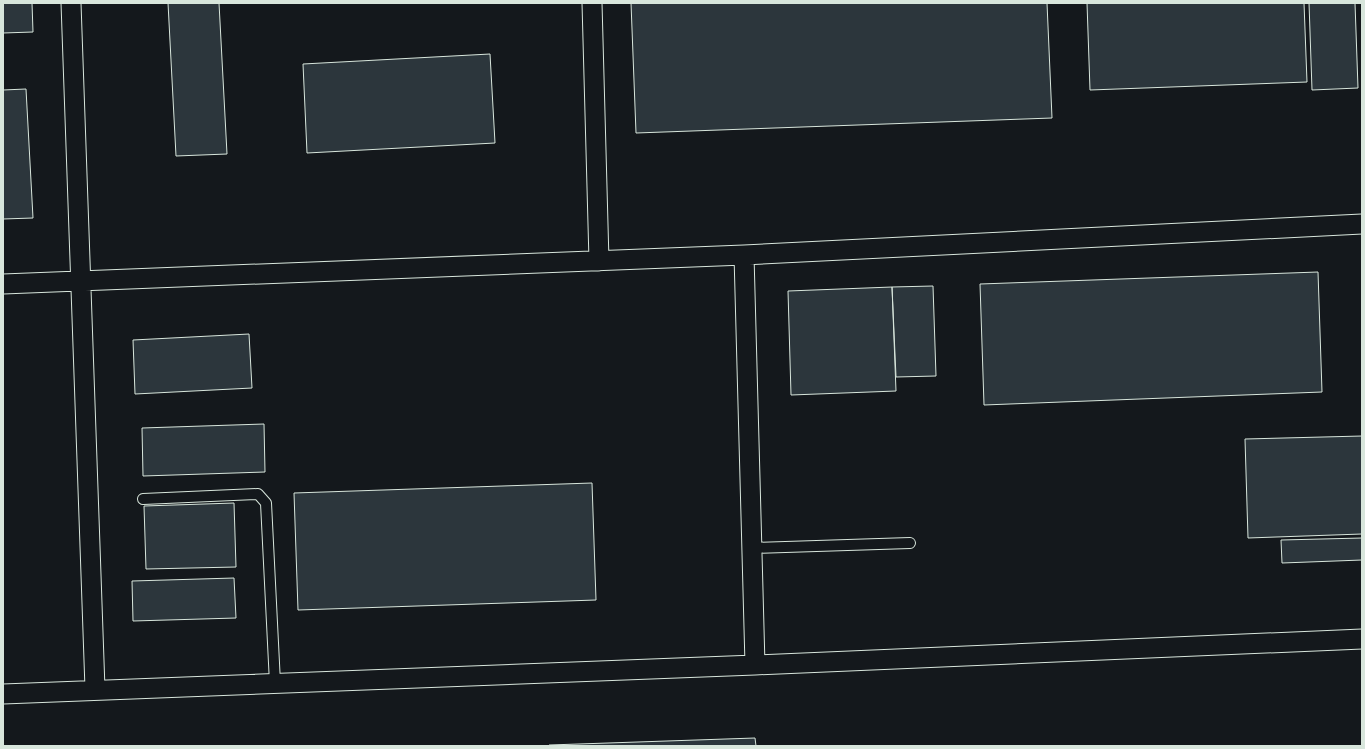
<svg xmlns="http://www.w3.org/2000/svg" width="1365" height="749" font-family="Arial,sans-serif">
	<rect width="100%" height="100%" fill="#14181c"/>
	<!-- building -->
	<path fill="#2c363c" stroke="#d8e6dc" d="M3,3H32L33,32L3,33Z
		M168,3H219L227,154L176,156Z
		M631,3H1047L1052,118L636,133Z
		M1087,3H1304L1307,82L1090,90Z
		M1309,3H1355L1358,88L1312,90Z
		M490,54L495,143L307,153L303,64Z
		M26,89L33,218L3,219V90Z
		M1318,272L1322,392L984,405L980,284Z
		M933,286L936,376L896,377L892,287Z
		M892,287L896,391L791,395L788,291Z
		M249,334L252,388L135,394L133,340Z
		M264,424L265,472L143,476L142,428Z
		M1362,436V534L1248,538L1245,439Z
		M592,483L596,600L298,610L294,493Z
		M234,503L236,567L146,569L144,506Z
		M1362,538V560L1282,563L1281,540Z
		M234,578L236,618L133,621L132,581Z
		M755,738L756,746H549V745Z"/>
	<g fill="none" stroke-linecap="round" stroke-linejoin="round">
		<!-- service casing -->
		<g stroke="#d8e6dc" stroke-width="12">
			<path id="service" d="M143,499L258,494L266,503L275,683
				M752,548L910,543"/>
		</g>
		<!-- minor casing -->
		<g stroke="#d8e6dc" stroke-width="21">
			<path id="minor" d="M71,3L95,689
				M592,3L599,261
				M744,255L755,665
				M3,284L744,255L1362,224
				M3,694L755,665L1362,639"/>
		</g>
		<!-- service -->
		<use href="#service" stroke="#14181c" stroke-width="10"/>
		<!-- minor -->
		<use href="#minor" stroke="#14181c" stroke-width="19"/>
	</g>
	<!-- border -->
	<rect width="1365" height="749" fill="none" stroke="#d8e6dc" stroke-width="8"/>
</svg>
